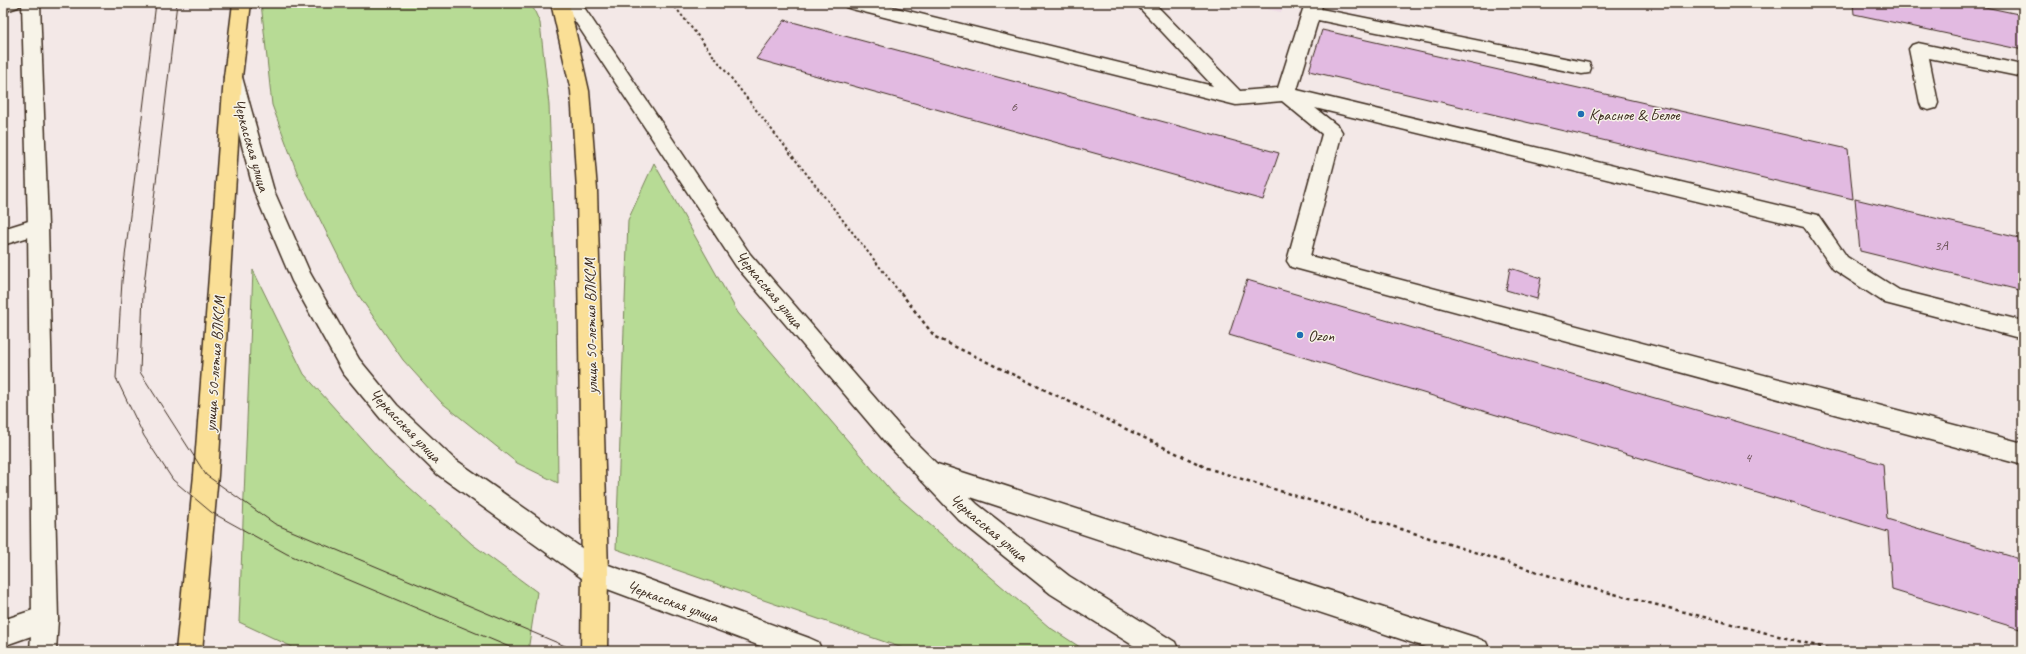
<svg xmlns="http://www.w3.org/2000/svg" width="2026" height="654" font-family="Caveat,sans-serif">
	<rect width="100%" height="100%" fill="#f3e8e7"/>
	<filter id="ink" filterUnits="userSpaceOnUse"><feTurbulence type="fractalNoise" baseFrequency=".025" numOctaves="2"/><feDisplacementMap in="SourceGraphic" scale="8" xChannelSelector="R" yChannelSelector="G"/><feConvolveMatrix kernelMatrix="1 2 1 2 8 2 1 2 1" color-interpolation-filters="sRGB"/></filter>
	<g filter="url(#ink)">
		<!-- built -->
		<path fill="#eedae5" d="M1237,3H1284L1281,12Z"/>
		<!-- green -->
		<path fill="#b7db95" stroke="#79825a" d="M261,3H531L540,23L549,105L556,298L558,483L517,463L441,402L403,360L355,290L298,175L272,105Z
			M654,163L738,313L892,492L1049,627L1086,651H911L616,549L628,220Z
			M253,270L304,374L387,467L472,544L537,592L528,651H301L239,622Z"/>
		<!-- building -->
		<path fill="#e2bae1" stroke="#3b2a1e" d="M1853,3H1966L2023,15V50L1854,14Z
			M785,20L1057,93L1279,153L1263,200L756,59Z
			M1322,30L1848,149L1853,199L1309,71Z
			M1855,199L2023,239V291L1860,251Z
			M1510,268L1541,278L1537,299L1506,290Z
			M1247,280L1883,464L1887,519L2023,560V630L1892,590L1888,532L1229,335Z"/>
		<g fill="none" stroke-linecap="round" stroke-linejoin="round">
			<!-- lane casing -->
			<g stroke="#3b2a1e" stroke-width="3">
				<path id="lane" d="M3,3H21L18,7L3,12Z
					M843,3H876L1213,86L1135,3H1154L1240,91L1278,88L1305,3H1323L1321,9L1589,63L1591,68L1589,73L1582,74L1318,20L1297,90L1818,215L1847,257L1899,290L2023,321V339L1885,303L1833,269L1804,227L1315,108L1339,127L1342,132L1310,256L2023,443V465L1291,267L1287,261L1322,134L1282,101L1236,105L852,9L846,7Z
					M1918,43L2023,65V77L1929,58L1938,103L1936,108L1929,110L1922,108L1920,103L1909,49L1912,45Z
					M38,218L45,220L48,226L45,232L3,245V229Z
					M45,606L54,610L58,619L54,628L3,646V620Z"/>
			</g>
			<!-- street casing -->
			<g stroke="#3b2a1e" stroke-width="3">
				<path id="street" d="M22,3H40L48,226L58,619L56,651H30L32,619L28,226Z
					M928,461L1477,638L1486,642L1490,651H1437L928,483L920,480L916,472L920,464Z"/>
			</g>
			<!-- secondary casing -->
			<g stroke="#3b2a1e" stroke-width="3">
				<path id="secondary" d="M563,3H581L750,254L902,429L977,504L1069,576L1175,642L1179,651H1142L1051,594L959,520L886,443L736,266Z
					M233,70L240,72L242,77L274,191L310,273L359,359L397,405L453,458L603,563L809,638L818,642L822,651H774L586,581L437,474L381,419L343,373L292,281L254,191L224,77L226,72Z"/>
			</g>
			<!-- primary casing -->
			<g stroke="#3b2a1e" stroke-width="3">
				<path id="primary" d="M233,3H251L242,77L218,475L202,651H176L194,475L224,77Z
					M551,3H569L589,91L597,190L608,572L607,651H581L582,572L577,190L571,91Z"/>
			</g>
			<!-- path-far1 -->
			<path stroke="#3b2a1e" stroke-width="2" stroke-dasharray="2.5 2.5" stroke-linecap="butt" d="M672,3L901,294"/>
			<!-- path -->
			<path stroke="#3b2a1e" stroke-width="2.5" stroke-dasharray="3.5 3.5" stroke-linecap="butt" d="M901,293L935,337L1207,468L1579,585L1837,651"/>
			<!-- lane -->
			<use href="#lane" fill="#f7f3e8" fill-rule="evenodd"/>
			<!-- street -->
			<use href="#street" fill="#f7f3e8" fill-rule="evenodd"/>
			<!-- secondary -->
			<use href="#secondary" fill="#f7f3e8" fill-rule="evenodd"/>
			<!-- primary -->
			<use href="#primary" fill="#fadf96" fill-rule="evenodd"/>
			<!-- tram -->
			<path stroke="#3b2a1e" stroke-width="1" d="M156,3L122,281L116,378L144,436L173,480L211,512L287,554L519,651
				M177,3L143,293L140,372L206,475L275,524L577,651"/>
		</g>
	</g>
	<!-- markers -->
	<g fill="#1f6fb2" stroke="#f7f3e8" stroke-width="1.5">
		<circle cx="1581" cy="114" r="4"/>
		<circle cx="1300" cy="335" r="4"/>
	</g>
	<g text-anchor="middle" stroke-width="3" stroke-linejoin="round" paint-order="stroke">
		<!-- number labels -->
		<g font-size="14" fill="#654e4f">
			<text x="1014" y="111">6</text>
			<text x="1941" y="250">3А</text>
			<text x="1748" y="462">4</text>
		</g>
		<!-- poi labels -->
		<g font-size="16" fill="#3b2a1e" stroke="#f7f3e8" text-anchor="start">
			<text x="1589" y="120">Красное &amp; Белое</text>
			<text x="1308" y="341">Ozon</text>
		</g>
		<!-- street labels -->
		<g font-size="16" fill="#3b2a1e" stroke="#f7f3e8">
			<text transform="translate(252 145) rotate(74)" y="6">Черкасская улица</text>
			<text transform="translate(770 289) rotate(50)" y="6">Черкасская улица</text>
			<text transform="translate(590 326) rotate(-91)" y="6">улица 50-летия ВЛКСМ</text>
			<text transform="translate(214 364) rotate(-86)" y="6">улица 50-летия ВЛКСМ</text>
			<text transform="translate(406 425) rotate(46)" y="6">Черкасская улица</text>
			<text transform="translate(989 527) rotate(40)" y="6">Черкасская улица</text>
			<text transform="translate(673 601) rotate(20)" y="6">Черкасская улица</text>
		</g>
	</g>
	<!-- margin -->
	<rect width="2026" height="654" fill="none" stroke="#f7f3e8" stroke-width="16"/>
	<rect x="8" y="8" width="2010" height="638" fill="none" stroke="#3b2a1e" stroke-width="1.5" filter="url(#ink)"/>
</svg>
